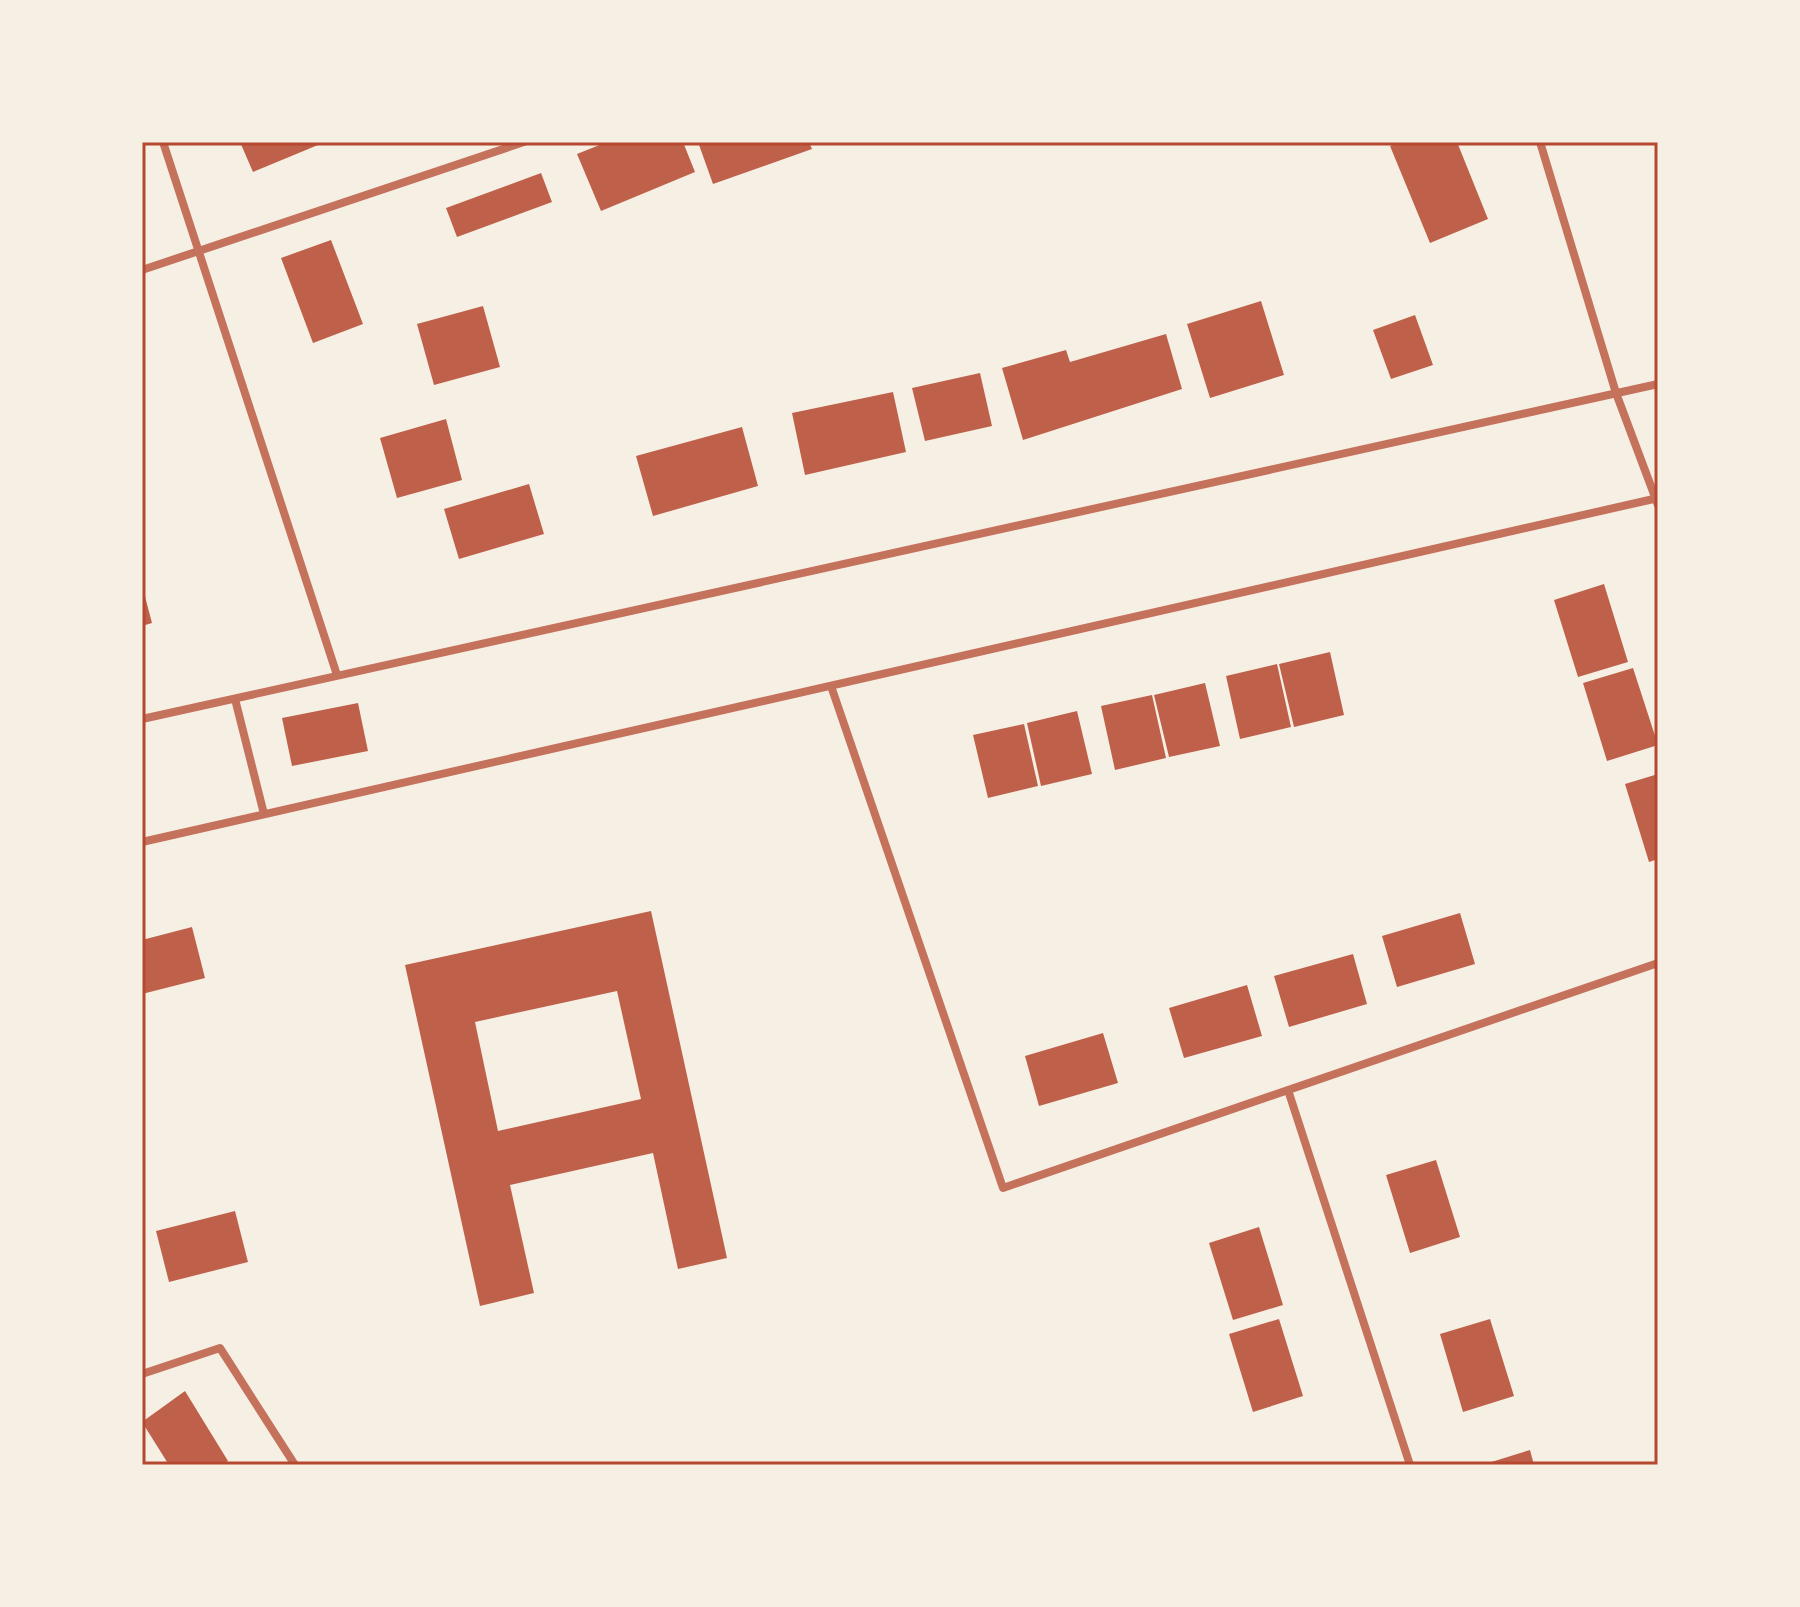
<svg xmlns="http://www.w3.org/2000/svg" width="1800" height="1607" font-family="'IBM Plex Serif',serif">
	<rect width="100%" height="100%" fill="#f6efe4"/>
	<!-- building -->
	<path fill="#bf614a" fill-rule="evenodd" d="M240,142H317L318,145L253,172Z
		M607,142H683L695,172L601,211L577,154Z
		M698,142H809L812,149L713,184Z
		M1400,142H1457L1488,219L1430,243L1390,146Z
		M541,173L552,202L457,237L446,208Z
		M331,240L363,324L313,343L281,258Z
		M1261,301L1284,375L1210,398L1187,324Z
		M483,306L500,367L434,385L417,324Z
		M1415,315L1433,365L1391,379L1373,330Z
		M1166,334L1182,389L1023,440L1002,368L1066,350L1070,362Z
		M980,373L992,426L925,441L912,388Z
		M893,392L906,452L805,475L792,413Z
		M446,419L462,480L397,498L380,438Z
		M742,427L758,486L653,516L636,456Z
		M529,484L544,534L459,559L444,509Z
		M1604,584L1628,662L1578,677L1554,600Z
		M142,585L152,623L142,626Z
		M1330,652L1344,715L1294,727L1279,664Z
		M1277,664L1291,727L1240,739L1226,676Z
		M1633,668L1658,745L1607,761L1583,683Z
		M1205,683L1220,746L1169,757L1154,695Z
		M1152,695L1166,758L1115,770L1101,706Z
		M358,703L368,751L292,766L282,718Z
		M1077,711L1092,774L1041,786L1027,723Z
		M1024,724L1038,786L988,798L973,735Z
		M1658,774V859L1649,862L1625,784Z
		M651,911L727,1258L678,1269L653,1153L510,1185L534,1293L480,1306L405,965ZM617,991L641,1099L498,1131L475,1022Z
		M1460,913L1475,964L1397,987L1382,936Z
		M192,927L205,978L142,994V940Z
		M1353,954L1367,1004L1289,1027L1274,976Z
		M1247,985L1262,1036L1184,1058L1169,1008Z
		M1103,1033L1118,1083L1039,1106L1025,1056Z
		M1436,1160L1460,1237L1410,1253L1386,1175Z
		M235,1211L248,1262L169,1282L156,1231Z
		M1259,1227L1283,1305L1233,1320L1209,1243Z
		M1279,1319L1303,1396L1253,1412L1229,1334Z
		M1490,1319L1514,1396L1463,1412L1440,1334Z
		M185,1391L228,1461L221,1465H169L142,1422Z
		M1530,1450L1534,1465H1485V1464Z"/>
	<g fill="none" stroke-linecap="round" stroke-linejoin="round">
		<!-- minor -->
		<path stroke="#c5725c" stroke-width="8" d="M163,142L337,675
			M1540,142L1616,393L1658,505
			M142,270L524,142
			M831,686L1003,1188L1658,963
			M235,699L264,814
			M142,719L1658,384
			M142,842L1658,498
			M1288,1090L1410,1465
			M142,1374L220,1348L295,1465"/>
	</g>
	<!-- border -->
	<rect width="1800" height="1607" fill="none" stroke="#f6efe4" stroke-width="288"/>
	<rect x="144" y="144" width="1512" height="1319" fill="none" stroke="#b5482f" stroke-width="3"/>
</svg>
